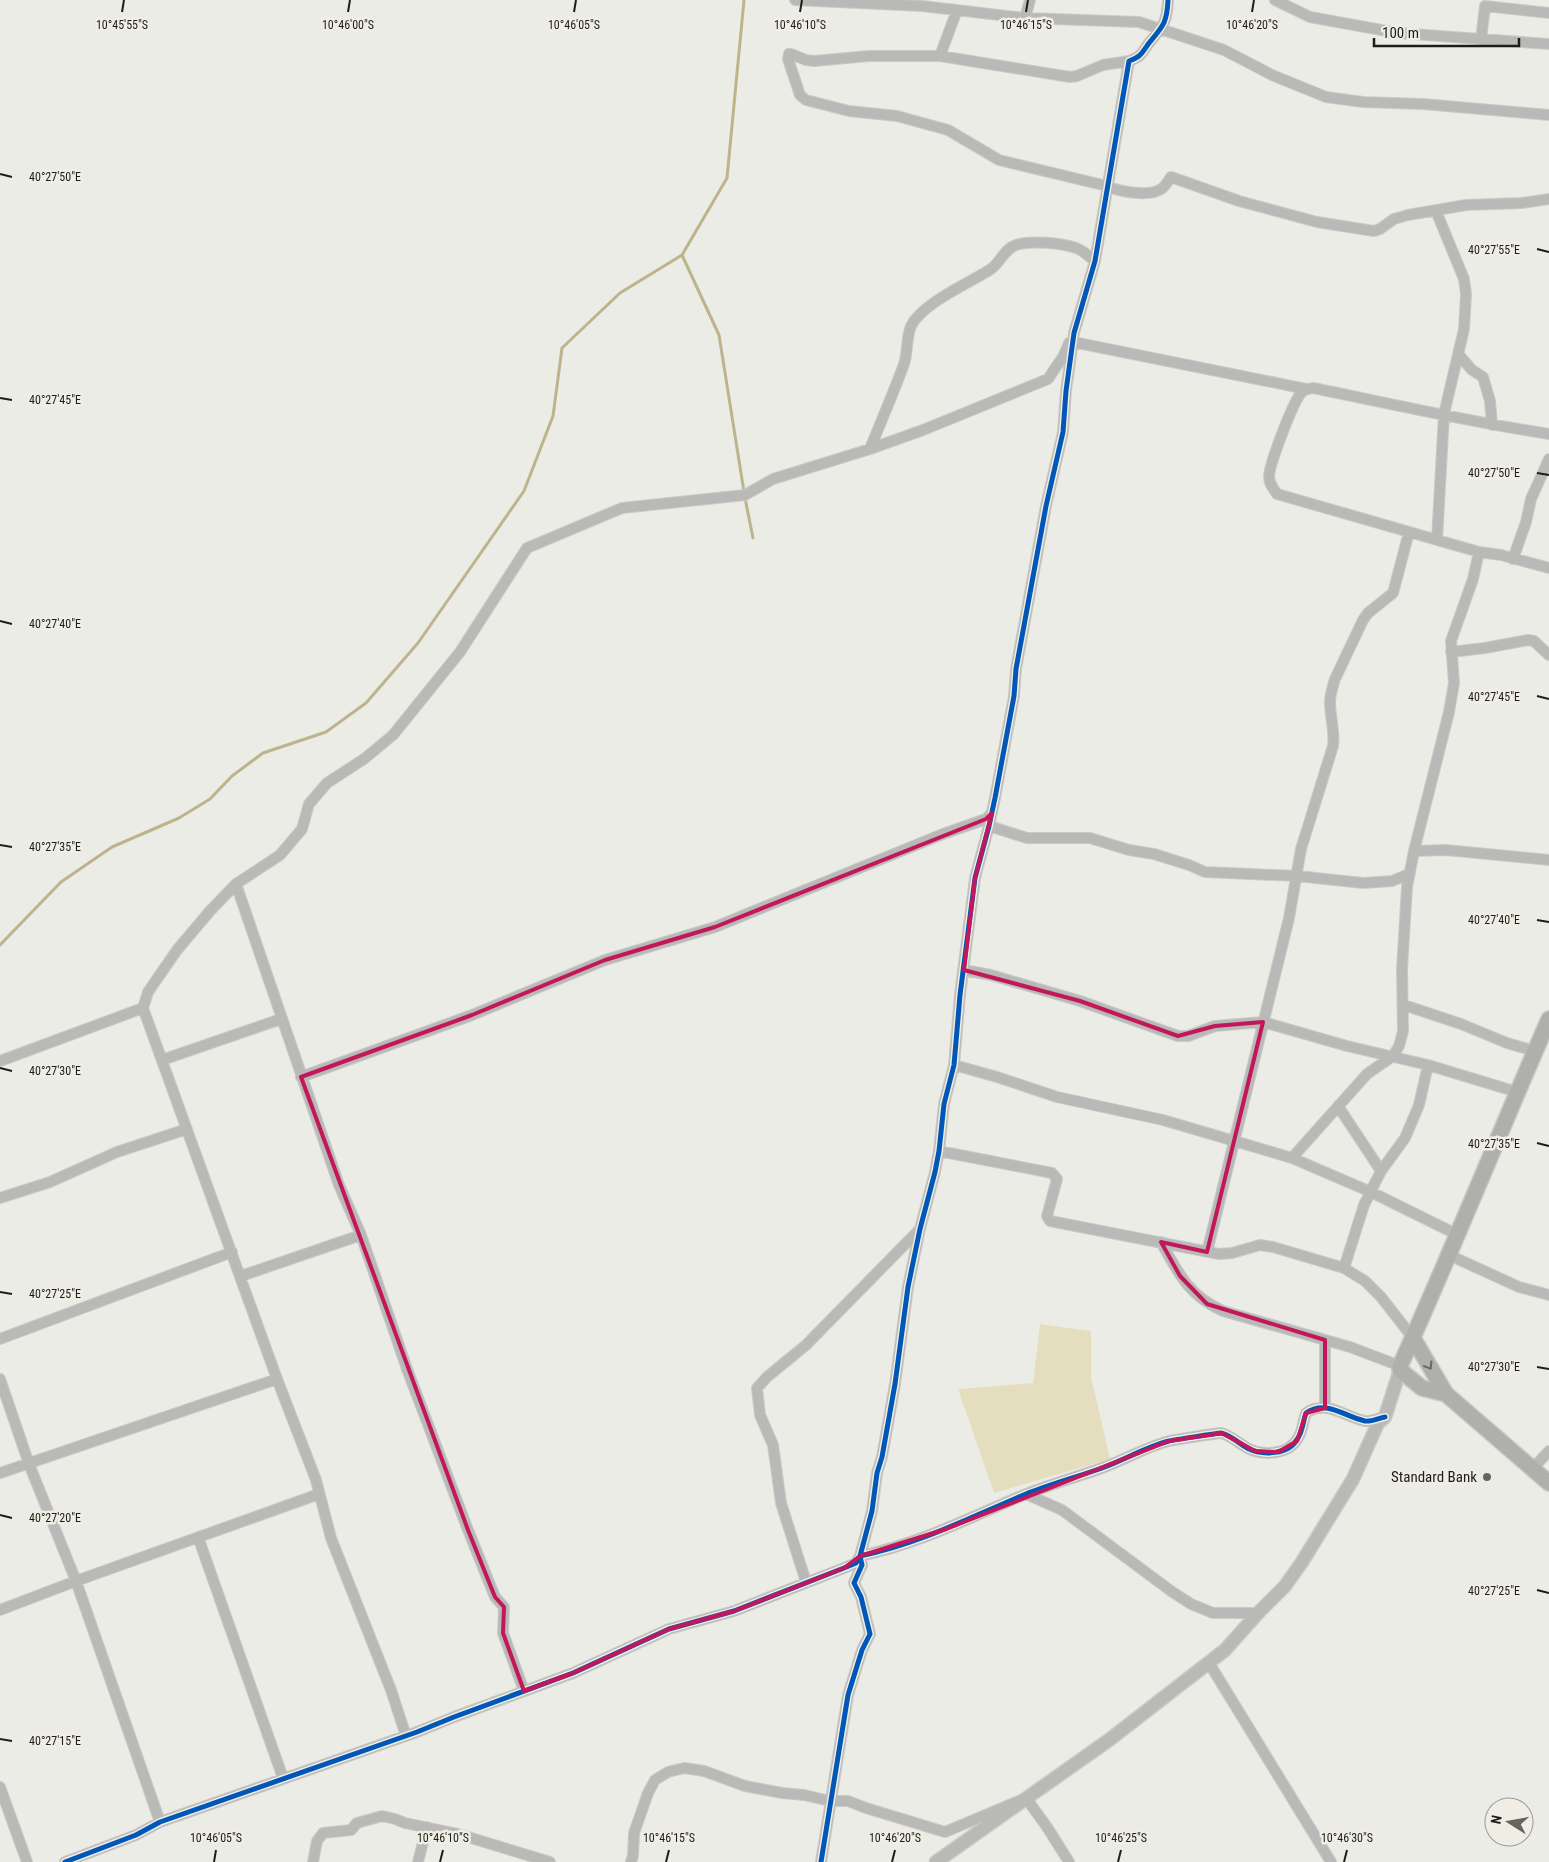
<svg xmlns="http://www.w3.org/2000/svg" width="1549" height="1862" font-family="'Roboto Condensed',sans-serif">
	<rect width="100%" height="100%" fill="#ecece7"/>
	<!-- green -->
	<path fill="#e5debe" d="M1040,1324L1091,1331V1377L1110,1459L994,1493L958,1389L1033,1383Z"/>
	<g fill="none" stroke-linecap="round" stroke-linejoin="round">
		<!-- stream -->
		<path stroke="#bdb48c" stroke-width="3" d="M682,255L719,335L744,492
			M745,498L753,538
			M0,945L61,882L112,847L179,818L210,799L232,776L263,753L326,732L366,703L418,643L524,491L553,416L562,348L620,293L682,255L727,178L744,0"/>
		<!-- minor casing -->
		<g stroke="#cacac7" stroke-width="12">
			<path id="minor" d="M795,0L922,6L1025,18L1139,22L1224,50L1272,75L1326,97L1363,102L1423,104L1549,115
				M1275,0L1310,17L1398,33L1549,44
				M1025,18L1030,0
				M1481,40L1485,6L1549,13
				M940,56L957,10
				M1129,61L1103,65L1077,76L1070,77L940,56H869L814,61L806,60L791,54H789L788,59L800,95L806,100L849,111L897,116L948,130L999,160L1107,186C1120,192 1149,197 1161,189C1165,187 1168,181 1171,177L1239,201L1317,222L1374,231L1380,229L1394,219L1408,215L1466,205L1522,203L1549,199
				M1436,211L1464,279L1466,294L1464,329L1444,414L1437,540
				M1073,342L1306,389
				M1459,355L1472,370L1483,377L1490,401L1492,425
				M1549,434C1470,422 1392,404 1313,388C1309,389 1305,389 1302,392C1293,401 1270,463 1269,476C1269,484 1273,488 1277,494L1479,552L1501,555L1549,568
				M870,449C881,421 894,392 904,364C908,352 906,338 911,326C922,303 970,283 991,269C1001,262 1004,249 1016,245C1031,240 1061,243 1076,248C1083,250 1089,257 1095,261
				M1513,559L1526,522L1531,499L1549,459
				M1451,652L1485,648L1528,640L1534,641L1549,655
				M989,826L1027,838H1090L1129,850L1154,854L1189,865L1205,872L1297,876L1363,883L1392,881L1409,874
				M1414,851L1446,850L1549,860
				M236,884L339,1185L361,1235L407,1369L468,1530L495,1597L504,1607L503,1633L524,1691
				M964,970L991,975L1080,1001L1178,1036H1188L1215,1026L1263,1022L1347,1046L1428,1065L1517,1092
				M1404,1005L1461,1024L1507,1043L1535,1051
				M143,1008L148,992L177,950L210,911L236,884L280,855L302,829L309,804L327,783L364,759L393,735L460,652L527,548L622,508L745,495L773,479L870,449L923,430L1048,379L1064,355L1069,343
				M162,1060L281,1019
				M0,1061L143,1008L277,1379L316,1480L331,1538L391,1690L406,1736
				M954,1065L997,1077L1057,1097L1163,1120L1292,1158L1371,1192L1458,1235
				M301,1077L472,1015L605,960L715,927L943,834L986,819L992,813
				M1338,1106L1381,1171
				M939,1151L1052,1173L1057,1179L1047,1216L1050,1221L1219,1254L1232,1253L1260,1245L1273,1247L1344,1268L1365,1281L1381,1297L1413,1338
				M1292,1158L1367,1074L1393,1056L1399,1046L1403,1031L1402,969L1407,887L1414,851L1449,712L1454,683L1451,641L1473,579L1479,552
				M0,1198L50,1182L117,1152L187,1129
				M1161,1242C1178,1273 1189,1296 1223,1311L1350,1347L1400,1366
				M1207,1252L1289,918L1301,849L1333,746C1335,731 1330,717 1330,702C1330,694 1333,686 1335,679L1363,620L1368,613L1393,593L1409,532
				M1449,1255L1519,1287L1549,1295
				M1344,1268L1364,1205L1381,1171L1405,1138L1419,1105L1428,1065
				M241,1276L361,1235
				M0,1339L232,1252
				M1325,1340V1408
				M0,1379L29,1464L76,1581L160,1822
				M1533,1468L1549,1451
				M0,1473L277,1379
				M1026,1494L1062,1510L1171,1591L1191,1604L1213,1613H1258
				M198,1537L283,1778
				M806,1582L781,1503L773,1445L760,1415L757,1388L767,1377L806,1345L920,1229
				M0,1610L76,1581L319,1494
				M1209,1663L1331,1862
				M0,1787L27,1862
				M65,1862L136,1835L160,1822L417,1732L454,1717L573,1673L669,1629L734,1611L844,1568L856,1563L860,1556C919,1544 971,1517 1026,1494C1051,1484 1077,1477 1102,1468C1124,1460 1146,1447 1169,1441C1174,1440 1218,1433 1221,1433C1230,1435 1239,1443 1247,1448C1263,1456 1289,1455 1298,1438C1303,1430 1303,1421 1306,1413C1326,1399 1345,1417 1365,1421C1371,1422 1379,1418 1385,1417
				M313,1862L317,1841L323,1833L351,1830L357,1823L382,1816L395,1819L405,1823L458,1834L550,1862
				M418,1862L427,1827
				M631,1862L633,1856L634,1833L648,1793L655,1780L668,1772L684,1768L704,1771L745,1786L782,1793L804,1795L830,1801H848L866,1808L945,1832L1026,1798L1047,1827L1069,1862
				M821,1862L848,1695L862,1650L870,1634L861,1597L854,1583L862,1565L860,1556L872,1511L877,1473L882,1457L895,1384L908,1287L920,1229L935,1172L939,1151L944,1104L954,1065L960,995L975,878L989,826L995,798L1014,696L1016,669L1046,506L1063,432L1066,391L1074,333L1095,261L1129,61C1141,57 1142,53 1149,43C1163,26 1167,23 1168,0"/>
		</g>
		<!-- tertiary casing -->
		<g stroke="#cacac7" stroke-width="15">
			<path id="tertiary" d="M936,1862L1109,1740L1225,1650L1258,1613L1285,1586L1302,1562L1353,1479L1378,1423L1385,1417L1400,1370"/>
		</g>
		<!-- secondary casing -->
		<g stroke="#cacac7" stroke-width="18">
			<path id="secondary" d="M1413,1338L1446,1394L1549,1483
				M1446,1394L1422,1388L1400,1370V1366C1452,1251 1499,1134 1549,1019"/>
		</g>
		<!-- minor -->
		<use href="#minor" stroke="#b9b9b7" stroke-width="10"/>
		<!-- tertiary -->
		<use href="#tertiary" stroke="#b9b9b7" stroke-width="12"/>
		<!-- secondary -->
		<use href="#secondary" stroke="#afafac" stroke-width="15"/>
		<!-- cycleway casing -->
		<g stroke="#efede4" stroke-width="8">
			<path id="cycleway" d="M65,1862L136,1835L160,1822L417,1732L454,1717L573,1673L669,1629L734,1611L844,1568L856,1563L860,1556C919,1544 971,1517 1026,1494C1051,1484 1077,1477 1102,1468C1124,1460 1146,1447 1169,1441C1174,1440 1218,1433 1221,1433C1230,1435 1239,1443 1247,1448C1263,1456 1289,1455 1298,1438C1303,1430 1303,1421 1306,1413C1326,1399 1345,1417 1365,1421C1371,1422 1379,1418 1385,1417
				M821,1862L848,1695L862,1650L870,1634L861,1597L854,1583L862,1565L860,1556L872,1511L877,1473L882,1457L895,1384L908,1287L920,1229L935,1172L939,1151L944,1104L954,1065L960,995L975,878L989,826L995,798L1014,696L1016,669L1046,506L1063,432L1066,391L1074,333L1095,261L1129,61C1141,57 1142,53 1149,43C1163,26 1167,23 1168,0"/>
		</g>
		<!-- cycleway -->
		<use href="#cycleway" stroke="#0057b8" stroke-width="5"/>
	</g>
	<!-- one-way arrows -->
	<defs><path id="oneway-chevron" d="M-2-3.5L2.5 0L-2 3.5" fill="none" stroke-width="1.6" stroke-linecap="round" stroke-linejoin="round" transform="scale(1.25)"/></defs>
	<use stroke="#666663" href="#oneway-chevron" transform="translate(1429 1366) rotate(59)"/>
	<!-- marked area -->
	<path fill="none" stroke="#c2185b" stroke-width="4" stroke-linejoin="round" d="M992,813L975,878L964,970L1080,1001L1178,1036L1215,1026L1263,1022L1207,1252L1161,1242L1180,1276L1207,1304L1325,1340V1408L1306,1413L1297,1441L1278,1452L1255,1451L1222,1433L1169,1441L946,1529L860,1556L844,1568L734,1611L669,1629L573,1673L524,1691L503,1633L504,1607L495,1597L468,1530L301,1077L472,1015L605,960L715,927L986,819Z"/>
	<!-- ticks -->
	<path fill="none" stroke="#1d1d1a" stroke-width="2" d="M122,12L124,0M348,12L350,0M574,12L576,0M800,12L802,0M1026,12L1028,0M1252,12L1254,0M0,174L12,177M1537,249L1549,252M0,398L12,400M1537,473L1549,475M0,621L12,624M1537,696L1549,699M0,845L12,847M1537,920L1549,922M0,1068L12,1071M1537,1143L1549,1146M0,1292L12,1294M1537,1367L1549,1369M0,1515L12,1518M1537,1590L1549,1593M0,1739L12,1741M214,1862L216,1850M440,1862L443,1850M666,1862L669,1850M892,1862L895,1850M1118,1862L1121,1850M1344,1862L1347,1850"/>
	<!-- markers -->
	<circle fill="#656562" stroke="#efede4" stroke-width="2" cx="1487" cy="1477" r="5"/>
	<g text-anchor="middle" stroke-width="5" stroke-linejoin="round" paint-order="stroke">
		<!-- poi labels -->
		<g font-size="15" fill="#1d1d1a" stroke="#efede4" text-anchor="end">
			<text x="1477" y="1482">Standard Bank</text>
		</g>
	</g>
	<g font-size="12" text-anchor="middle" fill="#1d1d1a" stroke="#efede4" stroke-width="5" stroke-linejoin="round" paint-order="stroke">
		<text x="122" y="29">10°45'55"S</text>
		<text x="348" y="29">10°46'00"S</text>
		<text x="574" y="29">10°46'05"S</text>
		<text x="800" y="29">10°46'10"S</text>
		<text x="1026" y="29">10°46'15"S</text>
		<text x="1252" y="29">10°46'20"S</text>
		<text x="55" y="181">40°27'50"E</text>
		<text x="1494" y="254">40°27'55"E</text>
		<text x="55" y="404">40°27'45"E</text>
		<text x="1494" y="477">40°27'50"E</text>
		<text x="55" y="628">40°27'40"E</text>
		<text x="1494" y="701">40°27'45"E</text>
		<text x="55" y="851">40°27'35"E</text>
		<text x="1494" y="924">40°27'40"E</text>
		<text x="55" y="1075">40°27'30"E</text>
		<text x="1494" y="1148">40°27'35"E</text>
		<text x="55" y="1298">40°27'25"E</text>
		<text x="1494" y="1371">40°27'30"E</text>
		<text x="55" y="1522">40°27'20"E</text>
		<text x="1494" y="1595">40°27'25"E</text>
		<text x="55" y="1745">40°27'15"E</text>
		<text x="216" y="1842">10°46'05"S</text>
		<text x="443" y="1842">10°46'10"S</text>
		<text x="669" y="1842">10°46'15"S</text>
		<text x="895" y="1842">10°46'20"S</text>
		<text x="1121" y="1842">10°46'25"S</text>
		<text x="1347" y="1842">10°46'30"S</text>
	</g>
	<!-- north arrow -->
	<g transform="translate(1509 1822) rotate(281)"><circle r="24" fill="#efede4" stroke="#9b9a93"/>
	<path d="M0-4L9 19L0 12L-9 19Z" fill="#656562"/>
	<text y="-8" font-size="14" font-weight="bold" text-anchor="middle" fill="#1d1d1a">N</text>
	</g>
	<!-- scale -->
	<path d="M1374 38v8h145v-8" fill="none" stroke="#1d1d1a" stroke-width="2.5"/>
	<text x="1382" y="38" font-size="15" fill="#1d1d1a" stroke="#efede4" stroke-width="4" paint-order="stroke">100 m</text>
</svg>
